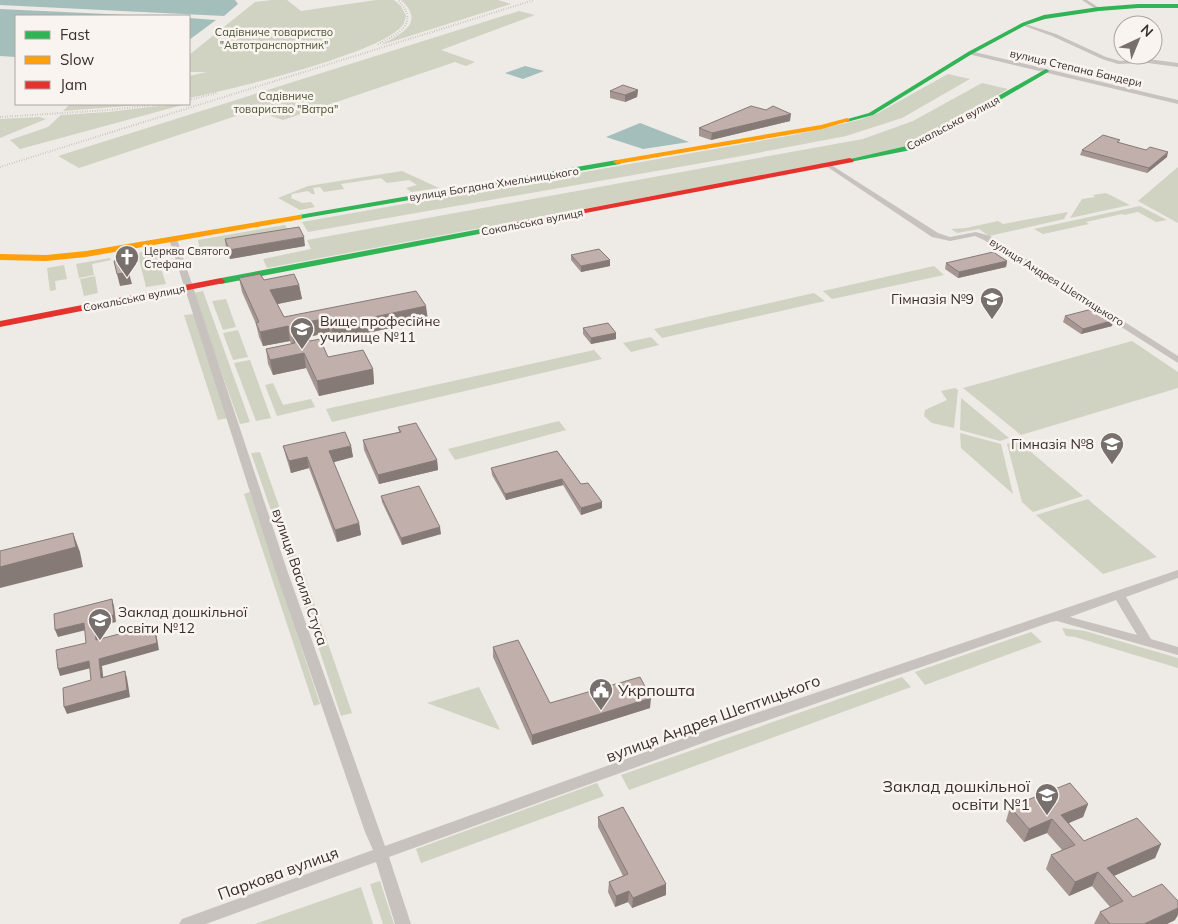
<svg xmlns="http://www.w3.org/2000/svg" width="1178" height="924" font-family="Mulish,sans-serif">
	<rect width="100%" height="100%" fill="#eeeae6"/>
	<!-- green -->
	<path fill="#d0d2c2" d="M272,0H287L301,11L376,0H394L401,6L406,16C405,18 405,21 404,23C389,52 225,91 189,98V76L207,72H189V55L255,2Z
		M401,0H498L511,4L381,45C401,34 426,23 401,0Z
		M519,11L535,15L441,50L475,62L466,66L455,62L283,120L254,110L79,168L58,156Z
		M948,74L970,79L902,118L846,136L736,157L308,232L302,222L793,135L859,120L878,113Z
		M982,83L1008,89L912,144L892,151L267,268L263,259L311,249L307,240L863,139L913,121Z
		M70,104H153L63,111Z
		M174,104H186L20,149L10,140L48,127L61,115L109,112Z
		M39,117L46,119L0,138V119Z
		M1178,167V223L1138,201Z
		M402,171L439,188L411,192L406,188L417,185L409,180L387,183L381,178L341,184L344,189L324,192L320,187L313,188L315,194H312L308,191L292,194L291,198L302,203L311,202L315,207L300,210L278,198L308,186Z
		M1106,193L1130,205L1070,218L1082,199L1095,197L1093,195Z
		M1140,206L1167,220L1156,222L1138,212L1124,215L1122,214L1086,222L1089,224L1043,234L1034,229Z
		M1068,212L1064,219L989,236L979,229L957,233L951,229L966,228L998,221L1003,224Z
		M285,225L292,236L200,251L198,240Z
		M155,250L166,284L146,287L138,255L123,258V255Z
		M110,258L111,260L92,264L94,275L79,278L76,264Z
		M64,265L67,279L55,281L56,290L50,291L47,268Z
		M934,266L944,275L832,299L823,291Z
		M95,276L98,293L84,296L80,279Z
		M203,291L250,422L240,424L193,293Z
		M814,293L825,301L662,338L654,329Z
		M226,299L236,327L223,330L212,301Z
		M194,314L228,418L218,420L184,315Z
		M238,330L248,357L233,360L223,333Z
		M651,337L659,345L631,352L623,343Z
		M1132,341L1178,372V388L1021,435L963,388Z
		M594,350L602,359L332,422L326,409Z
		M250,360L271,418L256,421L234,363Z
		M273,383L283,405L311,399L315,407L277,416L265,385Z
		M955,388L958,390L954,428L932,423L924,416L925,410L947,400L941,391Z
		M961,398L1009,438L1000,441L960,430Z
		M559,421L566,430L455,460L448,449Z
		M960,433L1001,444L1013,494L961,448Z
		M1018,441L1083,496L1033,512L1022,502L1007,444Z
		M260,452L298,560L289,562L251,453Z
		M250,492L320,704L314,706L244,494Z
		M1088,499L1092,503L1157,557L1103,574L1036,515Z
		M303,571L352,713L341,716L294,573Z
		M1062,628L1085,631L1178,658V668L1075,637L1066,636Z
		M1031,632L1042,642L925,685L915,672Z
		M902,677L911,687L629,790L621,775Z
		M479,687L500,730L427,703Z
		M597,783L604,796L421,863L416,849Z
		M380,881L394,924H383L370,884Z
		M361,887L373,924H255Z"/>
	<!-- water -->
	<path fill="#a4bebc" d="M0,0H235L238,4L224,16L0,5Z
		M0,9L149,16H16V57L0,56Z
		M189,18L216,20L189,40Z
		M525,66L544,71L523,79L505,73Z
		M640,123L689,142L643,149L606,137Z"/>
	<g fill="none" stroke-linecap="round" stroke-linejoin="round">
		<!-- street -->
		<path fill="#c8c2be" fill-rule="evenodd" d="M1082,0H1087L1101,9L1097,10Z
			M1022,23L1056,34L1106,57L1120,61L1148,59L1178,63V67L1148,63L1118,64L1102,59L1052,36L1022,25Z
			M970,51L1178,100V104L968,54V52Z
			M828,163L938,233L950,237L976,232L990,236L1178,356V363L984,240L975,236L950,241L932,237L826,166V164Z
			M170,237H176L177,239L287,570L385,846L712,728L1178,570V578L1126,597L1151,639L1178,647V655L1057,621L1051,622L722,736L389,857L411,924H395L376,862L206,924H179L182,919L373,850L365,832L275,570L169,239ZM1116,600L1137,635L1070,617Z"/>
		<!-- fast -->
		<path fill="#30b455" fill-rule="evenodd" d="M1138,4H1178V8H1138L1099,11L1045,19L1026,25L972,54L873,115L847,122L844,120L869,113L968,52L1022,23L1044,15L1099,7Z
			M1046,69L1049,71L1048,72L916,149L850,162L846,160L911,145Z
			M617,160L621,162L620,164L299,219L295,217L299,215Z
			M507,224H510V228L221,284L217,281L221,278Z"/>
		<!-- slow -->
		<path fill="#ff9f0a" fill-rule="evenodd" d="M847,118L849,119V121L822,129L617,164L613,162L617,160L821,125Z
			M299,215H302V219L86,257L46,261L0,260V254L46,255L86,251Z"/>
		<!-- jam -->
		<path fill="#e5322d" fill-rule="evenodd" d="M850,158L854,160L853,162L507,228L503,226L507,224Z
			M221,278L225,281L224,283L0,327V321Z"/>
		<!-- rail -->
		<path stroke="#afaba9" stroke-width="2" stroke-dasharray="0.5 2" stroke-linecap="butt" d="M378,44C399,34 420,23 398,0
			M189,100L217,93
			M0,117L109,110L163,104
			M0,167L534,0"/>
	</g>
	<!-- wall -->
	<path fill="#a59692" d="M638,90L637,97L625,102L610,98V91Z
		M766,110L790,121L711,140L699,136V128Z
		M1120,143L1167,157L1147,173L1080,155L1082,150Z
		M225,239L305,246L230,259L226,248Z
		M571,255L610,260V266L581,272L571,260Z
		M1007,261L1006,267L958,278L945,269L946,263Z
		M239,278L299,285L302,299L277,304L284,317L428,320L334,340L330,332L308,337L310,341L328,357L373,369L374,384L319,396L306,368L273,375L268,364L266,349L291,344L290,341L263,346L259,337L256,324L242,292Z
		M1065,316L1112,326L1081,334L1063,322Z
		M583,328L616,333V339L591,344L583,334Z
		M398,427L437,460L438,470L379,484L364,450L363,440L399,432Z
		M283,446H351L353,457L333,462L359,523L361,535L337,542L309,468L291,473L286,457Z
		M557,451L581,484L602,502V508L581,515L563,485L506,500L492,475L491,468Z
		M381,496L441,534L402,545L382,502Z
		M493,647L550,703L650,708L532,745L493,657Z
		M1088,804L1083,817L1069,823L1084,841L1161,844L1155,858L1114,876L1133,897L1175,920L1167,924H1094L1100,912L1110,907L1092,886L1069,896L1046,869L1051,855L1062,850L1047,833L1024,842L1006,821L1010,807Z
		M598,817L666,895L632,908L628,902L615,907L608,892L609,882L623,876L598,827Z"/>
	<!-- shaded-wall -->
	<path fill="#867a77" d="M638,90L637,97L625,102V95Z
		M791,114L790,121L711,140L712,133Z
		M1168,152L1167,157L1147,173L1149,168Z
		M304,237L305,246L230,259L229,250Z
		M125,259L132,284L120,286L117,274Z
		M610,260V266L581,272V266Z
		M1007,261L1006,267L958,278L959,272Z
		M299,285L302,299L273,305L270,290Z
		M426,306L428,320L334,340L331,326Z
		M328,318L330,332L304,338L302,323Z
		M1114,320L1112,326L1081,334L1083,329Z
		M288,326L290,341L263,346L260,332Z
		M616,333V339L591,344V338Z
		M304,353L306,368L273,375L270,360Z
		M373,369L374,384L319,396L317,381Z
		M351,446L353,457L331,463L329,451Z
		M307,457L309,468L291,473L289,461Z
		M437,460L438,470L379,484L378,475Z
		M562,479L563,485L506,500L505,494Z
		M602,502V508L581,515V508Z
		M359,523L361,535L337,542L335,530Z
		M440,527L441,534L402,545L401,538Z
		M73,533L80,552L83,567L0,588V567Z
		M112,599L114,606L116,622L96,627L98,647L96,640L94,620Z
		M84,623L86,630L58,637L55,630Z
		M154,625L156,632L159,650L102,666L104,684L101,678L99,659Z
		M89,661L91,668L60,676L58,669Z
		M125,671L127,678L130,697L67,714L64,707Z
		M651,698L650,708L532,745V735Z
		M1088,804L1083,817L1059,827L1061,815Z
		M1052,819L1047,833L1024,842L1029,829Z
		M1161,844L1155,858L1104,880L1107,868Z
		M1098,872L1092,886L1069,896L1075,882Z
		M666,884V895L632,908L633,898Z
		M629,891L628,902L615,907L616,896Z
		M1178,908V915L1175,920L1167,924H1144Z"/>
	<!-- building -->
	<path fill="#c0afaa" stroke="#867a77" d="M623,85L638,90L625,95L610,91Z
		M751,106L766,110L773,106L791,114L712,133L699,128Z
		M1103,135L1120,140L1117,142L1146,150L1150,147L1168,152L1149,168L1082,150Z
		M299,227L304,237L229,250L225,239Z
		M599,249L610,260L581,266L571,255Z
		M993,252L1007,261L959,272L946,263Z
		M125,259L129,272L117,274L114,261Z
		M260,274L264,280L294,274L299,285L270,290L284,317L416,291L426,306L331,326L328,318L302,323L310,341L320,339L328,357L363,350L373,369L317,381L304,353L270,360L266,349L295,343L288,326L260,332L256,323L259,322L239,278Z
		M1096,308L1114,320L1083,329L1065,316Z
		M608,323L616,333L591,338L583,328Z
		M416,423L437,460L378,475L363,440L401,432L398,427Z
		M345,432L351,446L329,451L359,523L335,530L307,457L289,461L283,446Z
		M557,451L581,484L588,483L602,502L581,508L562,479L505,494L491,468Z
		M419,486L440,527L401,538L381,496Z
		M73,533L76,547L0,567V551Z
		M112,599L114,615L94,620L96,640L154,625L157,643L99,659L101,678L125,671L127,690L64,707L63,688L91,680L89,661L58,669L56,650L86,643L84,623L55,630L54,614Z
		M518,640L550,703L640,677L651,698L532,735L493,647Z
		M1070,783L1088,804L1061,815L1084,841L1137,818L1161,844L1107,868L1133,897L1162,884L1178,901V908L1144,924H1110L1100,912L1123,901L1098,872L1075,882L1051,855L1075,845L1052,819L1029,829L1010,807Z
		M623,807L666,884L633,898L629,891L616,896L609,882L628,874L598,817Z"/>
	<!-- icons -->
	<defs>
		<g id="church-pin" transform="scale(1.25)"><path d="M0 17L-7.5 6A9.5 9.5 0 1 1 7.5 6Z" fill="#78706d" stroke="#f9f4ef"/><path d="M-1.2-6h2.4v3.5h3.3v2.4h-3.3V6h-2.4V-.1h-3.3v-2.4h3.3Z" fill="#fff"/></g>
		<g id="school-pin" transform="scale(1.25)"><path d="M0 17L-7.5 6A9.5 9.5 0 1 1 7.5 6Z" fill="#78706d" stroke="#f9f4ef"/><path d="M0-5L7-2L0 1L-7-2ZM-4 1L0 2.5L4 1V4Q0 6-4 4Z" fill="#fff"/></g>
		<g id="university-pin" transform="scale(1.25)"><path d="M0 17L-7.5 6A9.5 9.5 0 1 1 7.5 6Z" fill="#78706d" stroke="#f9f4ef"/><path d="M0-5L7-2L0 1L-7-2ZM-4 1L0 2.5L4 1V4Q0 6-4 4Z" fill="#fff"/></g>
		<g id="civic-pin" transform="scale(1.25)"><path d="M0 17L-7.5 6A9.5 9.5 0 1 1 7.5 6Z" fill="#78706d" stroke="#f9f4ef"/><path d="M-.6-6.5H3V-4.5H.6V-3L4-1V1h2V6H-6V1h2V-1L-.6-3ZM-1.2 2.5V6h2.4V2.5Z" fill="#fff"/></g>
	</defs>
	<g fill-rule="evenodd">
		<use href="#church-pin" x="127" y="257"/>
		<use href="#school-pin" x="992" y="299"/>
		<use href="#university-pin" x="302" y="329"/>
		<use href="#school-pin" x="1112" y="444"/>
		<use href="#school-pin" x="100" y="620"/>
		<use href="#civic-pin" x="601" y="690"/>
		<use href="#school-pin" x="1047" y="795"/>
	</g>
	<g text-anchor="middle" stroke-width="5" stroke-linejoin="round" paint-order="stroke">
		<!-- far-park labels -->
		<g font-size="11" fill="#4a5433" stroke="#f9f4ef">
			<text x="274" y="36">Садівниче товариство<tspan x="274" dy="13">"Автотранспортник"</tspan></text>
			<text x="286" y="100">Садівниче<tspan x="286" dy="13">товариство "Ватра"</tspan></text>
		</g>
		<!-- far-street labels -->
		<g font-size="11" fill="#382f2c" stroke="#f9f4ef">
			<text transform="translate(1076 68) rotate(13)" y="4">вулиця Степана Бандери</text>
			<text transform="translate(953 123) rotate(-28)" y="4">Сокальська вулиця</text>
			<text transform="translate(494 184) rotate(-9)" y="4">вулиця Богдана Хмельницького</text>
			<text transform="translate(532 222) rotate(-11)" y="4">Сокальська вулиця</text>
			<text transform="translate(1057 282) rotate(32)" y="4">вулиця Андрея Шептицького</text>
			<text transform="translate(134 298) rotate(-11)" y="4">Сокальська вулиця</text>
		</g>
		<!-- far-poi labels -->
		<g font-size="11" fill="#382f2c" stroke="#f9f4ef" text-anchor="start">
			<text x="144" y="255">Церква Святого<tspan x="144" dy="13">Стефана</tspan></text>
		</g>
		<!-- poi labels -->
		<g font-size="14" fill="#382f2c" stroke="#f9f4ef" text-anchor="end">
			<text x="974" y="304">Гімназія №9</text>
			<text x="320" y="326" text-anchor="start">Вище професійне<tspan x="320" dy="16">училище №11</tspan></text>
			<text x="1094" y="449">Гімназія №8</text>
			<text x="118" y="617" text-anchor="start">Заклад дошкільної<tspan x="118" dy="16">освіти №12</tspan></text>
		</g>
		<!-- street labels -->
		<g font-size="14" fill="#382f2c" stroke="#f9f4ef">
			<text transform="translate(300 577) rotate(71)" y="5">вулиця Василя Стуса</text>
		</g>
		<!-- near-poi labels -->
		<g font-size="16" fill="#382f2c" stroke="#f9f4ef" text-anchor="start">
			<text x="618" y="696">Укрпошта</text>
			<text x="1030" y="792" text-anchor="end">Заклад дошкільної<tspan x="1030" dy="18">освіти №1</tspan></text>
		</g>
		<!-- near-street labels -->
		<g font-size="16" fill="#382f2c" stroke="#f9f4ef">
			<text transform="translate(713 718) rotate(-20)" y="6">вулиця Андрея Шептицького</text>
			<text transform="translate(278 873) rotate(-20)" y="6">Паркова вулиця</text>
		</g>
	</g>
	<!-- legend -->
	<rect x="15" y="15" width="175" height="90" fill="#f9f4ef" stroke="#aca5a1"/>
	<rect x="25" y="31" width="25" height="8" fill="#30b455" stroke="#aca5a1"/>
	<text x="60" y="40" font-size="15" fill="#382f2c">Fast</text>
	<rect x="25" y="56" width="25" height="8" fill="#ff9f0a" stroke="#aca5a1"/>
	<text x="60" y="65" font-size="15" fill="#382f2c">Slow</text>
	<rect x="25" y="81" width="25" height="8" fill="#e5322d" stroke="#aca5a1"/>
	<text x="60" y="90" font-size="15" fill="#382f2c">Jam</text>
	<!-- north arrow -->
	<g transform="translate(1138 40) rotate(44)"><circle r="24" fill="#f9f4ef" stroke="#aca5a1"/>
	<path d="M0-4L9 19L0 12L-9 19Z" fill="#78706d"/>
	<text y="-8" font-size="14" font-weight="bold" text-anchor="middle" fill="#382f2c">N</text>
	</g>
</svg>
